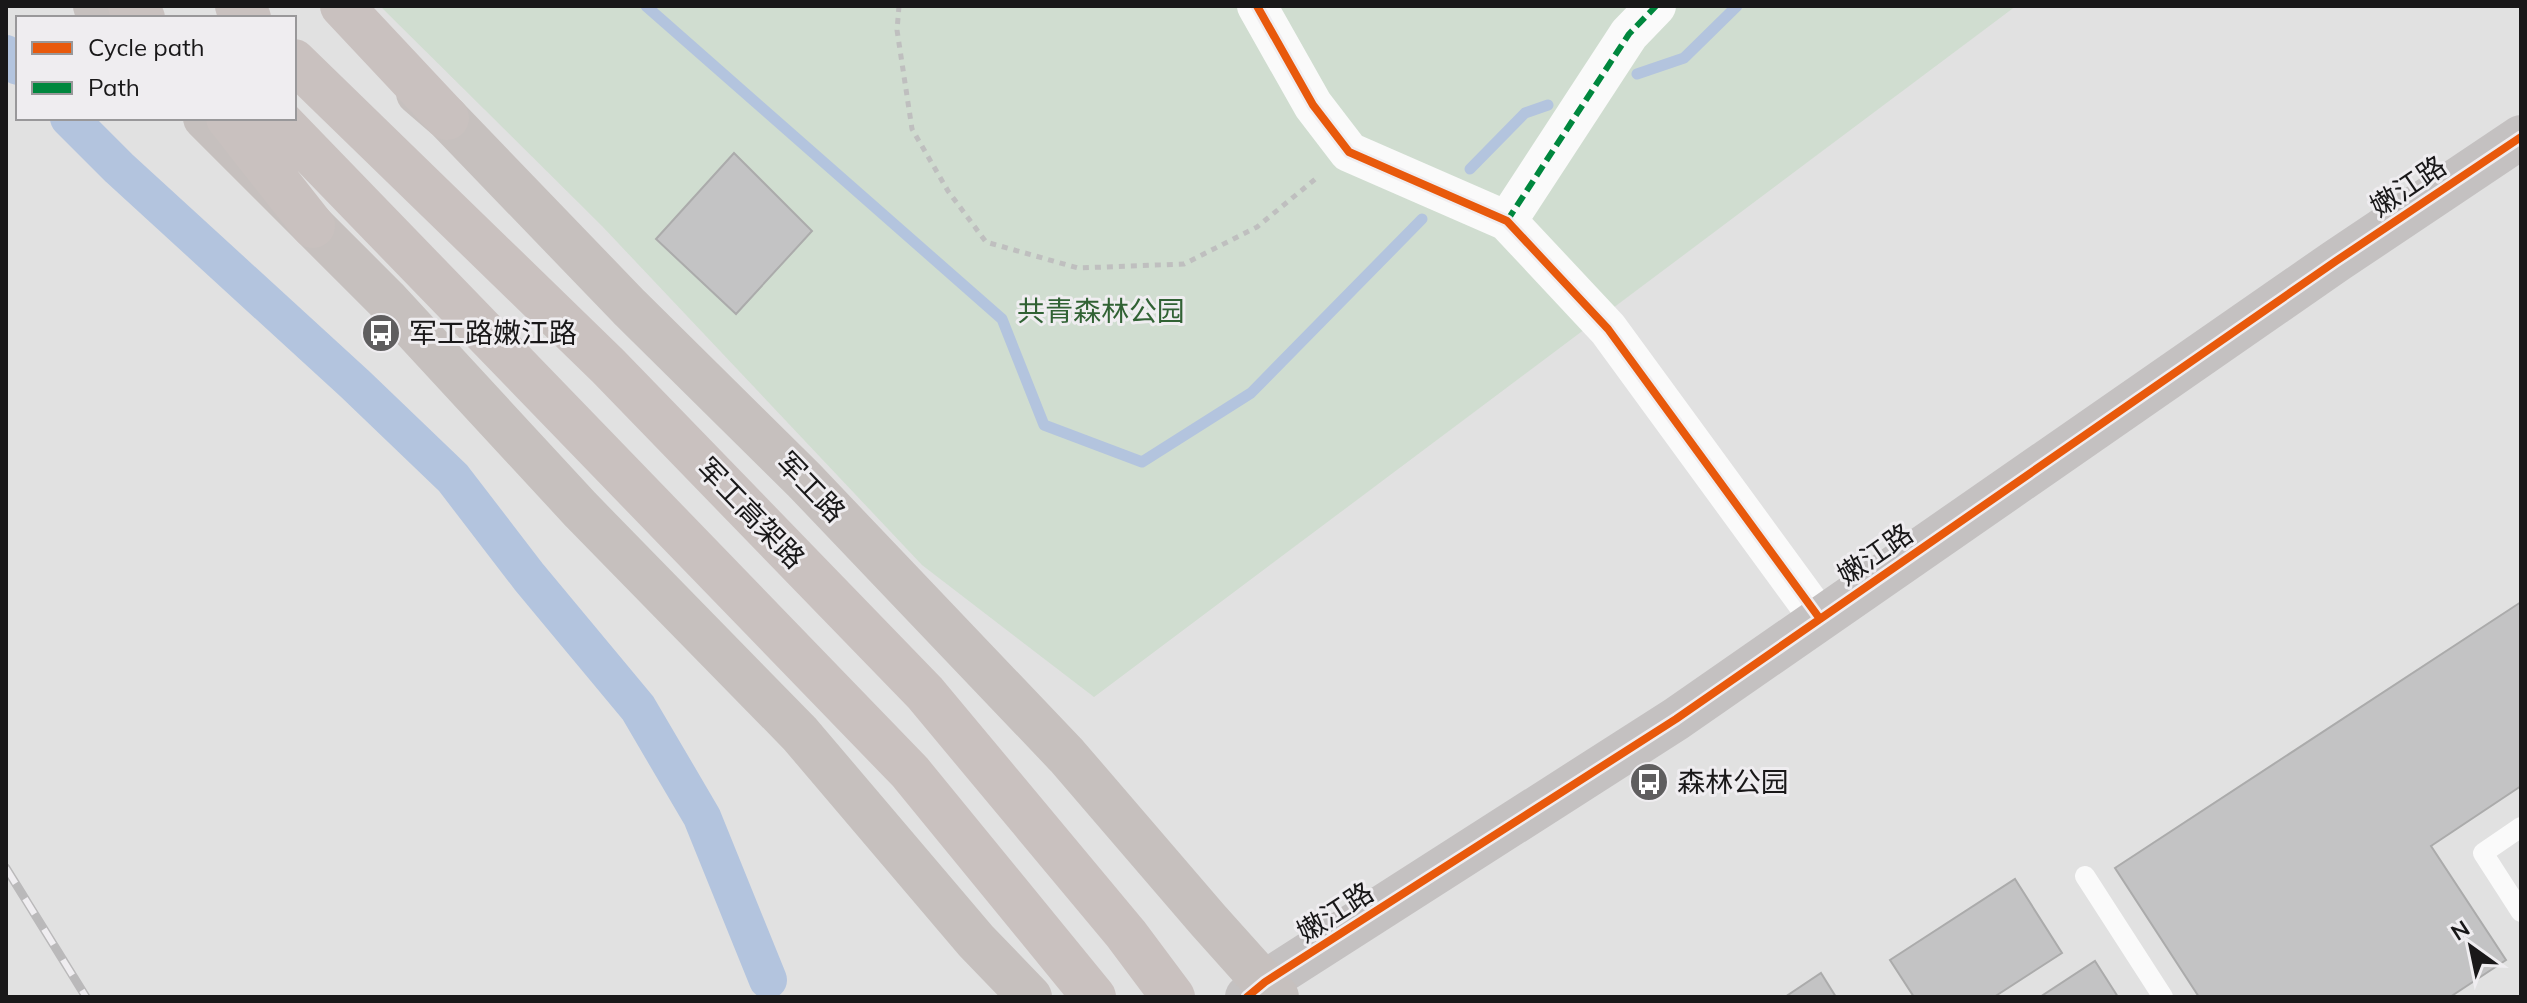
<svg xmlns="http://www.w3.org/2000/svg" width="2527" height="1003" font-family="Mulish,'Noto Sans SC',sans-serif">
	<rect width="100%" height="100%" fill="#e1e1e1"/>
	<!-- green -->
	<path fill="#d0ddd0" d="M380,6H2016L1094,697L922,565L602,226Z"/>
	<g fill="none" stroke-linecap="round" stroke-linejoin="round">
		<!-- stream -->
		<path stroke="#b3c4de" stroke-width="11" d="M646,6L1002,319L1044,425L1142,462L1251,393L1422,219
			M1637,74L1684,58L1737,6
			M1470,169L1525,113L1548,105"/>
		<!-- canal -->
		<path stroke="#b3c4de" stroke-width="38" d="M6,54L18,66
			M69,118L119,168L355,384L453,478L529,577L638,708L702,817L768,980"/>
	</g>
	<!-- building -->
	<path fill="#c3c3c4" stroke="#ababab" stroke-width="2" d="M734,153L812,231L736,314L656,239Z
		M2521,602V786L2431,846L2506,960L2450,997H2199L2115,868Z
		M2015,879L2062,953L1994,997H1914L1890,960Z
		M2095,961L2118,997H2040Z
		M1821,973L1836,997H1785Z"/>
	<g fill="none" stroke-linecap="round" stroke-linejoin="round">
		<!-- path -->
		<path stroke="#bfbfbf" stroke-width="5" stroke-dasharray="6 6" stroke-linecap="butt" d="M899,6L897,30L912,129L948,191L986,242L1078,268L1184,264L1257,227L1319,176"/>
		<!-- lane -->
		<path stroke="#fafafa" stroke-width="20" d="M2521,827L2483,853L2521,912
			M2085,876L2163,997"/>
		<!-- street -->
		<path stroke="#fafafa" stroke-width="40" d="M1257,6L1313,105L1349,152L1507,221L1608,329L1820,619
			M1507,221L1629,34L1656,6"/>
		<!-- secondary -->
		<path stroke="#c4c1c1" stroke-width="44" d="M1247,997L1265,982L1676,719L2336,261L2521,137"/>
		<!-- primary -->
		<path stroke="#c6c0be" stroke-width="44" d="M95,6L107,18
			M418,93L447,118L629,307L804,480L1067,756L1208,920L1277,997
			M205,118L386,299L580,509L800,734L976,941L1030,997"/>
		<!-- highway -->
		<path stroke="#c9c1bf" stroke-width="44" d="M130,6L143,18
			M237,6L249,18
			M342,6L447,118
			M294,61L608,366L925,693L1126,934L1173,997
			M228,118L313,226
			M277,118L910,772L1094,997"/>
		<!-- rail casing -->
		<g stroke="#bab9ba" stroke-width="9">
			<path id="rail" d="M6,868L86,997"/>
		</g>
		<!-- rail -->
		<use href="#rail" stroke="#efedf0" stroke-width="6" stroke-dasharray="18" stroke-linecap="butt"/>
		<!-- quiet -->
		<path stroke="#00873e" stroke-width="6" stroke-dasharray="12 6" stroke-linecap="butt" d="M1507,221L1629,34L1656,6"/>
		<!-- cycleway casing -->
		<g stroke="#efedf0" stroke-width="13">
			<path id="cycleway" d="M1257,6L1313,105L1349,152L1507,221L1608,329L1820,619
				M1247,997L1265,982L1676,719L2336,261L2521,137"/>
		</g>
		<!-- cycleway -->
		<use href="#cycleway" stroke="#e8590c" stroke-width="8"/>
	</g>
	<!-- icons -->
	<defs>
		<g id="bus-disc" transform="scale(2)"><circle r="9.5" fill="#5f5e5f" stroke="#efedf0"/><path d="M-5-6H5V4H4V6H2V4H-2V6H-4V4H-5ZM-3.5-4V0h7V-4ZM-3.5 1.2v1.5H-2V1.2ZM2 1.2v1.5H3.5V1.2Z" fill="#fff"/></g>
	</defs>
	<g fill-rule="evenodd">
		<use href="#bus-disc" x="381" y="333"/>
		<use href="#bus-disc" x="1649" y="782"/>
	</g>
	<g text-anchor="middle" stroke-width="6" stroke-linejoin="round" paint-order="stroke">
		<!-- street labels -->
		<g font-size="28" fill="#191819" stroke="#efedf0">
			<text transform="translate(2408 186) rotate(-34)" y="10">嫩江路</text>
			<text transform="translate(811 487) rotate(46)" y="10">军工路</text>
			<text transform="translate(751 513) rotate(46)" y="10">军工高架路</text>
			<text transform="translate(1875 554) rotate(-35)" y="10">嫩江路</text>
			<text transform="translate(1335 912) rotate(-33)" y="10">嫩江路</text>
		</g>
		<!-- park labels -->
		<g font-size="28" fill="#316234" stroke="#efedf0">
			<text x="1101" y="321">共青森林公园</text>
		</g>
		<!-- poi labels -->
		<g font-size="28" fill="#191819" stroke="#efedf0" text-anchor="start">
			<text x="409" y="343">军工路嫩江路</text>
			<text x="1677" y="792">森林公园</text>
		</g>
	</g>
	<!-- border -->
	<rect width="2527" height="1003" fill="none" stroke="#191819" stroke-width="16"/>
	<!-- legend -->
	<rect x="16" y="16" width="280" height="104" fill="#efedf0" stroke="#99989a" stroke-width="2"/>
	<rect x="32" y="42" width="40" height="12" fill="#e8590c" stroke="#99989a" stroke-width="2"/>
	<text x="88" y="56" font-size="24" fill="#191819">Cycle path</text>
	<rect x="32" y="82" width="40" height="12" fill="#00873e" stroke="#99989a" stroke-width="2"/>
	<text x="88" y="96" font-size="24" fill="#191819">Path</text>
	<!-- north arrow -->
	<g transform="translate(2471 947) rotate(327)" stroke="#efedf0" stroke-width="6" paint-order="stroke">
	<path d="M0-6L14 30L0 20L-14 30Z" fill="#191819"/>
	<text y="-12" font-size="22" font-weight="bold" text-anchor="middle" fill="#191819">N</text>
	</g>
</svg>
